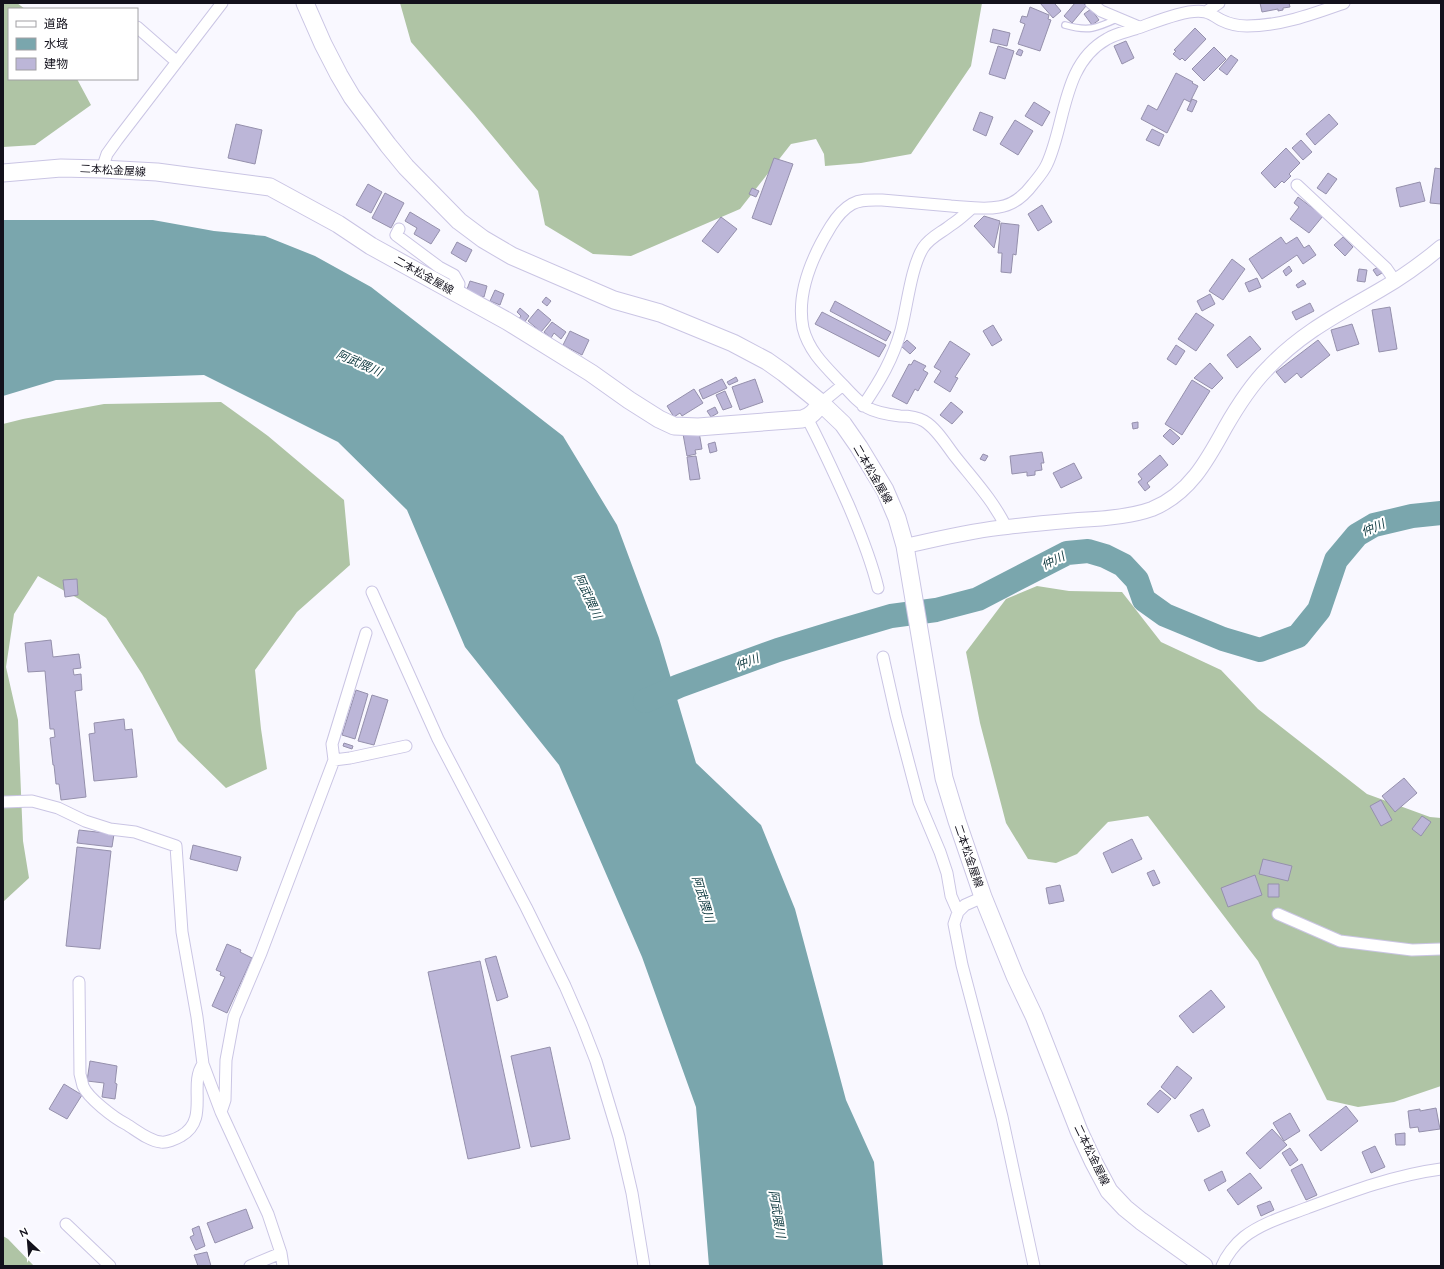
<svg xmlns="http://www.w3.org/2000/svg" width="1444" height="1269" font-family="Quicksand,'Noto Sans JP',sans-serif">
	<rect width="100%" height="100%" fill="#f9f8ff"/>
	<!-- forest -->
	<path fill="#afc4a5" d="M3,3H17L25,9H9V79H77L91,105L35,145L3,147Z
		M400,3H982L971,66L911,154L861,163L825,166L824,154L816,139L791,144L740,209L631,256L593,254L545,225L538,191L474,114L411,42Z
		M221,402L268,436L344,500L350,565L297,612L255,670L261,729L267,769L226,788L178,741L142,674L106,618L79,599L38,576L14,614L6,667L18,720L23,841L29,878L3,902V424L23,419L104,404Z
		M1037,586L1069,591L1122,592L1161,642L1221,670L1258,709L1367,794L1430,817L1441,818V1086L1394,1102L1358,1107L1327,1100L1258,961L1148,816L1108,822L1077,854L1056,863L1028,859L1006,823L980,723L966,652L1006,599Z
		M3,1236L8,1239L34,1266H3Z"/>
	<!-- water -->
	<path fill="#7aa6ad" d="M3,220H153L214,231L265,236L315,256L371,287L563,436L617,525L659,638L696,763L761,825L795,909L846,1100L874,1162L883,1266H709L696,1107L642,957L559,765L465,647L407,510L338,442L204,375L56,380L3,396Z"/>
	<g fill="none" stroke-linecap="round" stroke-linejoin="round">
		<!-- river -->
		<path stroke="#7aa6ad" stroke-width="24" d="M645,701L679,686L778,650L840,631L891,616L936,610L978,599L1067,553L1088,551L1105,556L1123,565L1137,580L1144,600L1165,615L1223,639L1260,650L1298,636L1319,610L1336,560L1357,535L1374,525L1412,516L1441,513"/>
	</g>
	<!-- building -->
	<path fill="#bcb6d8" stroke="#9590ac" d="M1040,3H1057L1055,4L1061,11L1053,18Z
		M1075,3H1083L1086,6L1072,23L1064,16Z
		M1260,3H1289L1290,7L1283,8V10L1278,11V9L1262,12Z
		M1030,7L1049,15L1048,19L1051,20L1040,51L1018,44L1025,24L1020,22L1022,16L1027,17Z
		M1091,9L1099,20L1092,25L1084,14Z
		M1195,28L1206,39L1185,61L1182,58L1180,60L1173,54L1176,51L1174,50Z
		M993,29L1010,33L1007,46L990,42Z
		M1126,41L1134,58L1122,64L1114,46Z
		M998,46L1014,51L1005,79L989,74Z
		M1214,47L1226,59L1204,81L1192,69Z
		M1019,49L1023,51L1021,56L1016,54Z
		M1231,55L1238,60L1227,75L1219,69Z
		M1176,73L1193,82L1192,83L1198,86L1190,102L1184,99L1167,133L1141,119L1148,105L1157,110Z
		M1192,99L1197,101L1192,112L1187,110Z
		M1034,102L1050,112L1042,126L1025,116Z
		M980,112L993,117L986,136L973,130Z
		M1329,114L1338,124L1315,145L1306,134Z
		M1015,120L1033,131L1018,155L1000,144Z
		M236,124L262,130L255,164L228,158Z
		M1152,129L1164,135L1159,146L1146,140Z
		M1301,140L1312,152L1303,160L1292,148Z
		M1286,148L1300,163L1289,174L1291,176L1284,183L1282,181L1275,188L1261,173Z
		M774,158L793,164L771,225L752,218Z
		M1435,168L1441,169V204L1430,203Z
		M1328,173L1337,179L1326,194L1317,188Z
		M1420,182L1425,201L1400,207L1396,188Z
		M368,184L382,192L371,213L356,205Z
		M752,188L759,191L756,197L749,194Z
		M385,193L404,203L391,228L372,218Z
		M1298,197L1323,216L1309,233L1290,219L1299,207L1294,203Z
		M1042,205L1052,222L1038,231L1028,214Z
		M410,212L440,230L431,244L414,234L417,228L405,221Z
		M984,216L1000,221L994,248L974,226Z
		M721,217L737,229L718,253L702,241Z
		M1001,223L1019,225L1016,255L1013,254L1011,273L1001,272L1002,253H998Z
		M1281,237L1286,244L1297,237L1304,248L1309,245L1316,255L1303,264L1297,255L1262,279L1249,259Z
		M1343,237L1353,247L1345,256L1334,245Z
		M457,242L472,250L466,262L451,253Z
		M1232,259L1245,269L1223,300L1209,291Z
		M1289,266L1292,271L1286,276L1283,271Z
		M1378,267L1382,273L1377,276L1373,270Z
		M1359,269L1367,270L1365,282L1357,281Z
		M1257,278L1261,287L1249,292L1245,283Z
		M1303,280L1306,284L1298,288L1296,285Z
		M470,281L487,286L484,297L466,292Z
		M495,290L504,294L500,305L490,301Z
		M1210,294L1215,304L1202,311L1197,301Z
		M546,297L551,301L547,306L542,302Z
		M835,301L891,332L886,341L830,311Z
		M1310,303L1314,311L1296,320L1292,312Z
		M1390,307L1397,349L1379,352L1372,310Z
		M520,308L529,316L524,323L518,320L521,316L517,312Z
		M538,309L551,320L541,332L528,321Z
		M822,312L886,345L879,357L815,324Z
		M1196,313L1214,325L1196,351L1178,339Z
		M552,322L566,332L561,339L554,333L551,338L544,332Z
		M1352,324L1359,344L1337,351L1331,330Z
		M993,325L1002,340L992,346L983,331Z
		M570,331L589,340L582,355L563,345Z
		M1250,336L1261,349L1237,368L1227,355Z
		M907,340L916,348L910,354L901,346Z
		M1318,340L1330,355L1301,378L1297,373L1285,383L1276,372Z
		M950,341L970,354L955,377L958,378L950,392L934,382L941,371L934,367Z
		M1176,345L1185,351L1176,365L1167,359Z
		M914,360L926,366L923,370L928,373L918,391L915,389L907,404L892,396L909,364L911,365Z
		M1210,363L1223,378L1212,389L1194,378Z
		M736,377L738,381L729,385L727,382Z
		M722,379L727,388L703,399L699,390Z
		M755,379L763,402L740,410L732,387Z
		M1192,380L1210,391L1182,435L1165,424Z
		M694,389L703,403L682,416L680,413L674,417L667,406Z
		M725,391L732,407L723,410L716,395Z
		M951,402L963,412L952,424L940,415Z
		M715,407L718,413L711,417L707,411Z
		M1138,422V428L1133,429L1132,423Z
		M1170,429L1180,438L1173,445L1163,436Z
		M699,432L702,449L695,450L696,454L687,456L683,434Z
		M715,442L717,451L710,453L708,444Z
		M1042,452L1044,463H1041L1042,470L1035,471V475L1027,476V472L1012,474L1010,456Z
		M983,454L988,456L985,461L980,459Z
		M1160,455L1168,465L1147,483L1150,487L1145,491L1138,482L1142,479L1138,474Z
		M696,456L700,479L690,480L687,457Z
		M1074,463L1082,478L1061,488L1053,473Z
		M77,579L78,595L65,597L63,580Z
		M51,640L53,657L79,654L81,668L73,669L74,675L81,674L82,690L75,691L86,797L61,800L59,784H56L54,765H53L50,738L55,737L54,729H50L45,671L28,672L25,643Z
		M356,690L368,694L355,739L342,735Z
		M372,695L388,700L374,745L358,741Z
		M124,719L125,730L132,729L137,777L94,781L89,734L95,733L94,723Z
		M344,743L353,746L352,749L343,746Z
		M1404,778L1417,793L1395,812L1382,796Z
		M1381,800L1392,820L1381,826L1370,806Z
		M1422,816L1431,822L1421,836L1412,829Z
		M79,830L114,834L112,847L77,843Z
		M1132,839L1142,859L1112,873L1103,853Z
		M193,845L241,857L237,871L190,859Z
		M77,847L111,851L100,949L66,946Z
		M1263,859L1292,866L1288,881L1259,874Z
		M1154,870L1160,883L1153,886L1147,873Z
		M1255,875L1262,895L1228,907L1221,888Z
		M1268,884H1279V897H1268Z
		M1060,885L1064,901L1049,904L1046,888Z
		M227,944L241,950L240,952L252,958L227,1013L212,1006L225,977L220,975L221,972L216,970Z
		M496,956L508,997L497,1001L485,959Z
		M480,961L520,1148L468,1159L428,972Z
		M1211,990L1225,1007L1193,1033L1179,1016Z
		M550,1047L570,1139L531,1147L511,1056Z
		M90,1061L117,1066L115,1083L117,1084L115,1099L102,1097L104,1083L87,1081Z
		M1177,1066L1192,1078L1175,1099L1161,1087Z
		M64,1084L82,1095L67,1119L49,1109Z
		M1160,1090L1171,1099L1158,1113L1147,1104Z
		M1346,1106L1358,1121L1321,1151L1309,1135Z
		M1436,1108L1440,1129L1419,1132L1418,1127L1410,1128L1408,1111L1420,1109V1111Z
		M1203,1109L1210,1126L1198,1132L1190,1115Z
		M1290,1113L1300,1131L1284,1141L1273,1123Z
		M1272,1129L1287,1145L1260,1169L1246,1153Z
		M1405,1133V1145H1396L1395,1134Z
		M1375,1146L1385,1167L1371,1173L1362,1152Z
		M1290,1148L1298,1160L1290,1166L1282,1153Z
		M1302,1164L1317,1195L1306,1200L1291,1170Z
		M1222,1171L1226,1181L1209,1191L1204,1180Z
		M1250,1173L1262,1188L1238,1205L1227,1190Z
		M1270,1201L1274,1210L1261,1216L1257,1206Z
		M246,1209L253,1228L215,1243L207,1223Z
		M199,1226L205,1246L196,1250L190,1237L194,1235L192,1229Z
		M207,1252L211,1266H198L194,1255Z"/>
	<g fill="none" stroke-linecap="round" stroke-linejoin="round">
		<!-- service casing -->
		<g stroke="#cac5e4" stroke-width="8">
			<path id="service" d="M1065,25C1089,32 1097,28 1119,18"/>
		</g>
		<!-- minor casing -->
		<g stroke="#cac5e4" stroke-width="13">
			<path id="minor" d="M1091,3L1101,11L1139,27
				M1206,12L1219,3
				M137,27L177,62
				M102,169L107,154L117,140L222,3
				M1297,185L1386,268L1395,281
				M399,229L396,235L439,267L454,275L459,284L457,293
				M843,385C826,367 809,352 803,328C796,293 813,255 831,226C836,218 843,209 852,204C861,199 872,200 882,200C905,202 928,204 951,206C967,207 983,210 999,207C1014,205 1024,196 1033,184C1038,178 1044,171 1047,164C1066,123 1062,64 1107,39C1115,34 1125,32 1135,29C1153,23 1187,8 1205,12C1210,13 1216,17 1221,20C1229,24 1238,26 1247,26C1281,26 1313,14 1344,3
				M821,403L843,385C864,408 868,412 900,416C907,416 917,417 924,421C936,428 945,443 954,455C972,478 993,500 1006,527
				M863,406C880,381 893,359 901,330C907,307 911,267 923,248C930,237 941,233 951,225C959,220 965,214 972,208
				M807,418C822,446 835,475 848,504C860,532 871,559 878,588
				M372,592L438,739L526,907L565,986L582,1025L596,1061L619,1137L632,1193L644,1266
				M883,657L896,715L919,802L940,852L947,873L951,896L958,912
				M334,760L332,744L366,633
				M3,802L32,801L58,808L85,821L110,829L135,832L176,846L182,932L197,1017L203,1064L221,1112
				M983,897L965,905L958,912L954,924L962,965L1002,1117L1034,1266
				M1278,914L1340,941L1412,950L1441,949
				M79,982L80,1074C81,1078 82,1082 83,1086C88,1098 114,1118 126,1124C136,1130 149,1141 161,1142C166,1143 176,1139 181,1136C210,1120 188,1085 203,1064
				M66,1224L110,1266
				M250,1266L281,1253
				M283,1266L281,1253L268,1214L221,1112L225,1100L226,1060L234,1017L261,953L334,760L350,758L406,746
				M1222,1266C1226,1256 1235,1244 1244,1237C1262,1223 1286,1216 1307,1208C1350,1192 1395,1175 1441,1169"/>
		</g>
		<!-- tertiary casing -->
		<g stroke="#cac5e4" stroke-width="16">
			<path id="tertiary" d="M905,546C938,539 973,530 1007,527C1031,524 1055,522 1078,520C1102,519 1130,517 1152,509C1189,494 1207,461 1225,428C1237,407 1251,385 1268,368C1302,332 1339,314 1380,290C1401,278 1422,263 1441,247"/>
		</g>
		<!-- primary casing -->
		<g stroke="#cac5e4" stroke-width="19">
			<path id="primary" d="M305,3L323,44L339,75L352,97L388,145L406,167L459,221L483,239L512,256L614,300L660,313L733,343L767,361L784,373L821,403L843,424L859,447L885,490L897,518L905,546L944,778L957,821L983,897L1015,976L1034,1016L1079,1131L1093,1161L1109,1191L1125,1208L1141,1221L1204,1266
				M3,173L61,168L102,169L157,172L270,187L338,224L371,246L507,321L591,373L629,400L659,419L674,426L698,427L802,419C811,417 816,410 821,403"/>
		</g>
		<!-- service -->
		<use href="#service" stroke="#fff" stroke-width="5.5"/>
		<!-- minor -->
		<use href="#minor" stroke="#fff" stroke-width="11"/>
		<!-- tertiary -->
		<use href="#tertiary" stroke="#fff" stroke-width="14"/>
		<!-- primary -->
		<use href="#primary" stroke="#fff" stroke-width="17"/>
	</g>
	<g text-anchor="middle" stroke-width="4" stroke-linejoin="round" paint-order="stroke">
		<!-- street labels -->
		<g font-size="11" fill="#13111c" stroke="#fff">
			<text transform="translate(113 170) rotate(3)" y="4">二本松金屋線</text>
			<text transform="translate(424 275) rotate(29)" y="4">二本松金屋線</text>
			<text transform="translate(873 474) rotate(60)" y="4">二本松金屋線</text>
			<text transform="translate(969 856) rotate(71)" y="4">二本松金屋線</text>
			<text transform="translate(1092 1155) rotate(64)" y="4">二本松金屋線</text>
		</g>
		<!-- water labels -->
		<g font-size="12" font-style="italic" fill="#0e393f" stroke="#fff">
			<text transform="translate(359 363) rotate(24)" y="4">阿武隈川</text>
			<text transform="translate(1373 528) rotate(-23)" y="4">仲川</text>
			<text transform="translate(1053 561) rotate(-26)" y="4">仲川</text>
			<text transform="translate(588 596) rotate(65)" y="4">阿武隈川</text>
			<text transform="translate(747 662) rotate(-21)" y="4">仲川</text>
			<text transform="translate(703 899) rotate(73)" y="4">阿武隈川</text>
			<text transform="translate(777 1214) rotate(81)" y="4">阿武隈川</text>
		</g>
	</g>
	<!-- border -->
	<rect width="1444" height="1269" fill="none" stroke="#13111c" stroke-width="8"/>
	<!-- legend -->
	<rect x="8" y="8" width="130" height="72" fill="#ffffff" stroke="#a1a0a4"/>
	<rect x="16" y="21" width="20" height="6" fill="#ffffff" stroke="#a1a0a4"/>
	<text x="44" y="28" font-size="12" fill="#13111c">道路</text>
	<rect x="16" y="38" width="20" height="12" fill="#7aa6ad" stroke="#a1a0a4"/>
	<text x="44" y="48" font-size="12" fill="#13111c">水域</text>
	<rect x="16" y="58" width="20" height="12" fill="#bcb6d8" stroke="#a1a0a4"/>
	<text x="44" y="68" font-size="12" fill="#13111c">建物</text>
	<!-- north arrow -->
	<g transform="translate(28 1241) rotate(334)" stroke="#ffffff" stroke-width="3" paint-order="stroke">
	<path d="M0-3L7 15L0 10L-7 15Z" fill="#13111c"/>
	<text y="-6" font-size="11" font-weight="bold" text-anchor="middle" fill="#13111c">N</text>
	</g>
</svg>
